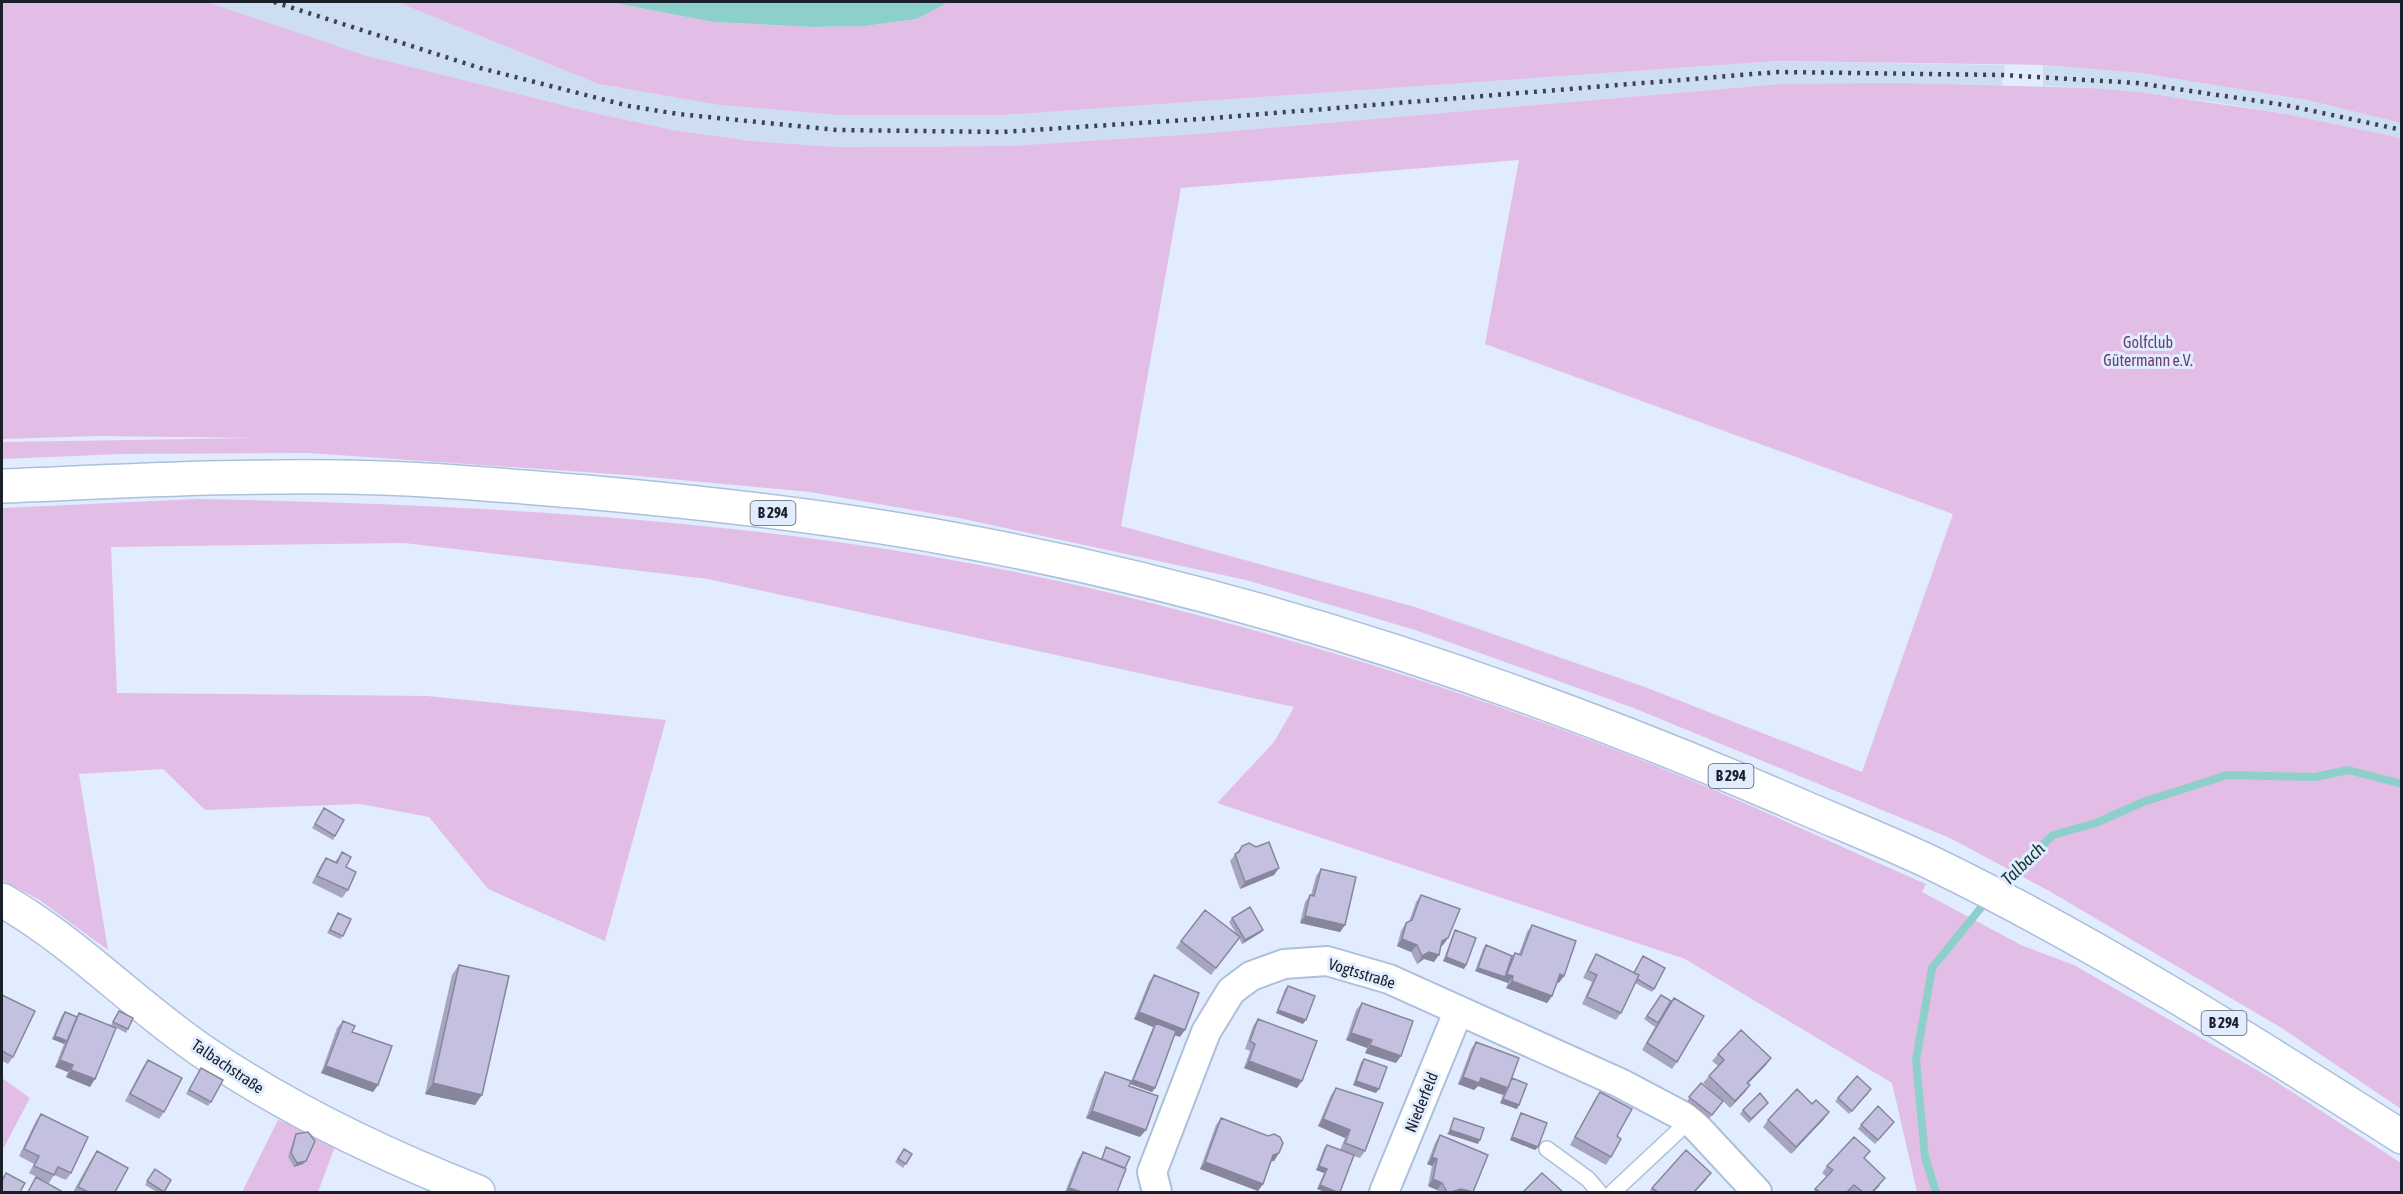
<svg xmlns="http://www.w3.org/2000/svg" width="2403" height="1194" font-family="'Asap Condensed',sans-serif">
	<rect width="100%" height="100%" fill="#e1edfe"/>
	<!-- built -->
	<path fill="#cedef2" d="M207,2H397L598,84L719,105L838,115H1004L1779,61L2005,65L2002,86L1780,84L1197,134L1010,146L837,147L752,141L673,130L586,111L364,55Z
		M2043,65L2140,73L2307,100L2401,123V138L2287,114L2213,102L2090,88L2043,86Z"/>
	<!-- green -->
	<path fill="#e2bee6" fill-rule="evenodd" d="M2,2H207L364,55L586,111L673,130L752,141L837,147L1010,146L1197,134L1780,84L1899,83L2090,88L2138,92L2287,114L2401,138V1109L2280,1027L2049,891L1950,838L1631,707L1415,630L1246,580L959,518L810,492L628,475L308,453L122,454L2,459V442L264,438L99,436L2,439ZM1519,160L1485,344L1953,514L1862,772L1645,687L1415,607L1121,526L1181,188Z
		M397,2H609L713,22L811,27L865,26L917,19L949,2H2401V123L2307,100L2140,73L2043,65L1779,61L1004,115H838L719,105L598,84Z
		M198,499C499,505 804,521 1098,590C1291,636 1488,697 1671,772C1757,807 1841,847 1926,884L1922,892L2021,945L2074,965L2269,1077L2401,1163V1192H1917L1892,1083L1685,959L1217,803L1274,742L1294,707L708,579L404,543L111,547L117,693L427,696L666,720L605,941L488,889L429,817L360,804L205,810L163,769L79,774L108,950L38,899L2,880V508Z
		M2,1078L30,1098L2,1151Z
		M278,1120L337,1141L318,1192H242Z"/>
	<!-- water -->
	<path fill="#8dd0cb" d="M609,2H949L917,19L865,26L811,27L713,22Z"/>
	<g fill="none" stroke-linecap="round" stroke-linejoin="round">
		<!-- stream -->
		<path stroke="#8dd0cb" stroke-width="8" d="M1998,888L2053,835L2096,823L2143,802L2227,775L2315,777L2348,770L2402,784
			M1936,1192L1925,1157L1916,1060L1932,968L1988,899"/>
		<!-- lane casing -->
		<g stroke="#acc0db" stroke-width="18">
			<path id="lane" d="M1547,1149L1588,1179L1599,1192
				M1613,1192L1690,1120"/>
		</g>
		<!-- street casing -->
		<g stroke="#acc0db" stroke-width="32">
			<path id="street" d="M1157,1192L1152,1172L1206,1032L1231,991L1251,976L1284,964L1327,961L1389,979L1620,1083L1690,1120L1757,1192
				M1384,1192L1458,1012"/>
		</g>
		<!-- secondary casing -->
		<g stroke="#acc0db" stroke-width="36">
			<path id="secondary" d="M2,900C77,943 136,1007 208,1055C293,1112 383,1155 478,1192"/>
		</g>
		<!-- highway casing -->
		<g stroke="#acc0db" stroke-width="36">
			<path id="highway" d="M2,486C128,481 256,474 383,478C451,480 519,487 586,492C709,503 832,517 952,539C1240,591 1521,685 1789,801C1839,823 1891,843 1940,867C2101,946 2251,1041 2402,1137"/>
		</g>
		<!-- lane -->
		<use href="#lane" stroke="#fff" stroke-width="15"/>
		<!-- street -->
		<use href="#street" stroke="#fff" stroke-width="28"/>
		<!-- secondary -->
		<use href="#secondary" stroke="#fff" stroke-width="33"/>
		<!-- highway -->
		<use href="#highway" stroke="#fff" stroke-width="33"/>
		<!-- rail -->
		<path stroke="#3c434f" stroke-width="4.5" stroke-dasharray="3 6" stroke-linecap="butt" d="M274,2L480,68L629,106L678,114L837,130L1002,132L1201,119L1778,72L2003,75L2137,83L2285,105L2402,130"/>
	</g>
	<!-- wall -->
	<path fill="#a8a5c1" d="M324,808L335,836L333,840L312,828Z
		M1242,846L1279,868L1274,875L1240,889L1230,861Z
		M342,852L346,867L348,890L342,898L312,883L321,865L326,858L335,862Z
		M1321,869L1345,925L1340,932L1300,923L1305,902L1310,895H1311L1316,876Z
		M1421,895L1448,938L1443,945L1441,946L1434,962L1424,959L1417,964L1411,952L1397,946L1401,931L1406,923L1409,922L1416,902Z
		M338,913L343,936L340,939L327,933Z
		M1232,918L1263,930L1260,933L1242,944L1239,938L1211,975L1176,948L1181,941L1237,935L1229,922Z
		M1532,925L1559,983L1557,982L1552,996L1547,1003L1506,988L1508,983L1475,971L1483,949L1486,945L1512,956L1515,953L1519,954L1527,932Z
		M1455,930L1466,965L1464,969L1443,961L1453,934Z
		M1596,954L1633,973L1643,956L1654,989L1652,992L1635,983L1621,1013L1616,1020L1582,1004L1592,982L1583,978L1591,962Z
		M459,965L475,1105L425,1094L452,975Z
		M1154,975L1180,1037L1174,1035L1155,1088L1152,1092L1130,1084L1153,1027L1134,1019L1149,982Z
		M1288,986L1303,1024L1276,1013L1285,989Z
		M2,995L13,1057L8,1064L2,1061Z
		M1661,995L1677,1062L1672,1069L1642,1050L1655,1027L1644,1019Z
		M1362,1003L1396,1063L1365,1053L1367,1048L1346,1040L1356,1010Z
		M119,1011L128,1029L126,1033L111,1025Z
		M65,1012L77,1017L79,1013L90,1087L66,1077L68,1072L55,1067L64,1044L52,1039L62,1015Z
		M1258,1019L1297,1088L1244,1068L1250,1051L1245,1049L1253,1026Z
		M343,1021L352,1032L378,1085L373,1092L321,1073L337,1028Z
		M1476,1042L1512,1078L1517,1109L1500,1103L1503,1095L1478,1086L1474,1090L1458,1084L1471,1049Z
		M1718,1054L1771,1058L1766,1065L1748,1083L1745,1092L1730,1108L1723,1101L1709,1119L1687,1101L1701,1083L1719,1098L1703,1083L1709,1076L1718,1066L1712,1061Z
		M1364,1059L1376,1093L1353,1085L1361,1062Z
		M148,1060L164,1112L159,1119L125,1101L143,1067Z
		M201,1068L211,1102L208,1106L186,1094Z
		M1105,1072L1129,1086L1140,1137L1086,1118L1100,1079Z
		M1336,1088L1365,1151L1360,1158L1354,1156L1340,1192H1326L1317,1189L1324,1173L1316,1170L1324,1148L1327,1145L1340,1150L1345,1138L1318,1126L1331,1095Z
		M1600,1092L1617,1136L1611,1157L1606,1165L1570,1145L1595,1099Z
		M1869,1093L1849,1114L1835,1101L1838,1098Z
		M1766,1106L1749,1123L1740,1114L1743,1110Z
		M1521,1113L1538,1147L1535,1150L1510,1140L1519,1117Z
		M41,1114L71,1173L66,1180L54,1175L49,1183L29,1173L34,1164L19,1156L36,1121Z
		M1221,1118L1279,1153L1274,1161H1271L1263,1184L1258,1191L1200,1169L1216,1125Z
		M1824,1119L1791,1154L1763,1127L1768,1120Z
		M1894,1122L1875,1144L1858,1129L1861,1125Z
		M296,1134L306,1161L303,1164L294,1167L288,1157L294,1138Z
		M1440,1135L1473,1192H1438L1437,1190L1428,1186L1432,1166L1427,1164L1435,1143Z
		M1106,1147L1125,1168L1117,1192H1065L1078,1159L1083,1152L1101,1159Z
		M904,1149L912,1154L903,1168L895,1162Z
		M97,1151L115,1192H73L92,1158Z
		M1865,1159L1880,1186L1874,1192H1813L1827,1177L1822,1173L1827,1166Z
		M155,1169L171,1180L163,1192H157L145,1185Z
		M1706,1180L1695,1192H1649L1652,1188Z"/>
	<!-- shaded-wall -->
	<path fill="#88869d" d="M1279,868L1274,875L1240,889L1245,882Z
		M1305,916L1345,925L1340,932L1300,923Z
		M1263,930L1260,933L1242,944L1245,940Z
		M1448,938L1443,945L1437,949L1442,941Z
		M1402,939L1417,945L1411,952L1397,946Z
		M1429,952L1439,955L1434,962L1424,959L1417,964L1422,956Z
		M1446,957L1466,965L1464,969L1443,961Z
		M1478,968L1505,977L1507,974L1513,976L1508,983L1475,971Z
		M1560,974L1564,976L1559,983L1555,981Z
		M1512,981L1552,996L1547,1003L1506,988Z
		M1278,1010L1306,1020L1303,1024L1276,1013Z
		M1139,1012L1185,1030L1180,1037L1154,1027L1156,1023L1153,1027L1134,1019Z
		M1351,1033L1372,1040L1367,1048L1346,1040Z
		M55,1036L67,1041L64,1044L52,1039Z
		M1370,1045L1401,1056L1396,1063L1365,1053Z
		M1771,1058L1766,1065L1742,1090L1747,1083Z
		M60,1060L73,1065L68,1072L55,1067Z
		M1249,1061L1302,1081L1297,1088L1244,1068Z
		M326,1066L378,1085L373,1092L321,1073Z
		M71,1070L95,1079L90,1087L66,1077Z
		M1463,1077L1481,1078L1508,1088L1503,1095L1478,1086L1474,1090L1458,1084Z
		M1133,1080L1155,1088L1152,1092L1130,1084Z
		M1356,1081L1379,1089L1376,1093L1353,1085Z
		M433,1083L482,1095L475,1105L425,1094Z
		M1750,1085L1745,1092L1730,1108L1735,1101Z
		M1503,1099L1519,1105L1517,1109L1500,1103Z
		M1092,1111L1146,1130L1140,1137L1086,1118Z
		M1829,1112L1824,1119L1791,1154L1796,1147Z
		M1323,1119L1350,1130L1345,1138L1318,1126Z
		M1450,1130L1480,1140L1478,1144L1447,1134Z
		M1512,1137L1538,1147L1535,1150L1510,1140Z
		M1279,1153L1274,1161L1268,1162L1273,1155Z
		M1432,1157L1437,1159L1432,1166L1427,1164Z
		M306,1161L303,1164L294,1167L297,1163Z
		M1205,1162L1263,1184L1258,1191L1200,1169Z
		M1319,1166L1327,1169L1324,1173L1316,1170Z
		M1433,1179L1442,1183L1437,1190L1428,1186Z
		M1320,1185L1337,1192H1326L1317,1189Z
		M1069,1188L1082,1192H1066Z
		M1461,1189L1473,1192H1451Z"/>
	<!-- building -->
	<path fill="#c3c0e0" stroke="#88869d" stroke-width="1.5" d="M324,808L344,820L335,836L315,824Z
		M1269,842L1279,868L1245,882L1235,854L1239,852L1242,846L1249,843L1256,847Z
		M342,852L351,857L346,867L356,872L348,890L317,876L326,858L337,863Z
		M1321,869L1356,877L1345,925L1305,916L1310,895L1314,896Z
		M1421,895L1460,909L1448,938L1442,941L1439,955L1429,952L1422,956L1417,945L1402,939L1406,923L1412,920Z
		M1250,907L1263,930L1245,940L1232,918Z
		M1205,910L1240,937L1216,968L1181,941Z
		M338,913L351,919L343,936L330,930Z
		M1532,925L1576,941L1564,976L1560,974L1552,996L1512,981L1513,976L1507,974L1515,953L1521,955Z
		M1455,930L1476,938L1466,965L1446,957Z
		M1486,945L1512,956L1505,977L1478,968Z
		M1596,954L1639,975L1621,1013L1587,997L1597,975L1588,971Z
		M1643,956L1665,968L1654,989L1637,979L1639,975L1634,973Z
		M459,965L509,976L482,1095L433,1083Z
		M1154,975L1199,993L1185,1030L1139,1012Z
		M1288,986L1315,996L1306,1020L1278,1010Z
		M2,995L35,1011L13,1057L2,1051Z
		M1661,995L1671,1001L1658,1023L1647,1016Z
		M1674,998L1704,1016L1677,1062L1647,1043Z
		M1362,1003L1413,1021L1401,1056L1370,1045L1372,1040L1351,1033Z
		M119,1011L133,1018L128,1029L113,1022Z
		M65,1012L77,1017L67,1041L55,1036Z
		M79,1013L116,1028L95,1079L71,1070L73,1065L60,1060Z
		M1258,1019L1317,1041L1302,1081L1249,1061L1255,1044L1250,1041Z
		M343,1021L355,1026L352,1032L392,1046L378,1085L326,1066Z
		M1156,1023L1176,1031L1155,1088L1133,1080Z
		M1741,1030L1771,1058L1747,1083L1750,1085L1735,1101L1709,1076L1724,1060L1718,1054Z
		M1476,1042L1519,1058L1508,1088L1481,1078L1479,1083L1463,1077Z
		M1364,1059L1387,1067L1379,1089L1356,1081Z
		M148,1060L182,1078L164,1112L130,1094Z
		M201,1068L223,1080L211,1102L189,1090Z
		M1105,1072L1131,1081L1129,1086L1158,1096L1146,1130L1092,1111Z
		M1857,1076L1871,1089L1852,1111L1838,1098Z
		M1512,1078L1527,1084L1519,1105L1503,1099Z
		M1701,1083L1723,1101L1712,1115L1689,1097Z
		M1336,1088L1383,1103L1365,1151L1345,1143L1350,1130L1323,1119Z
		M1797,1089L1812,1104L1816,1100L1829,1112L1796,1147L1768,1120Z
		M1600,1092L1632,1109L1617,1136L1621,1139L1611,1157L1575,1137Z
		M1760,1093L1768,1103L1751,1119L1743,1110Z
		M1878,1106L1894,1122L1878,1140L1861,1125Z
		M1521,1113L1547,1123L1538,1147L1512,1137Z
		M41,1114L88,1137L71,1173L58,1167L54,1175L34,1166L39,1156L24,1149Z
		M1221,1118L1268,1136L1274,1134L1280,1137L1283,1143L1279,1153L1273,1155L1263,1184L1205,1162Z
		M1454,1118L1484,1128L1480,1140L1450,1130Z
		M308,1132L315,1141L306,1161L297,1163L291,1153L296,1134Z
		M1440,1135L1488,1155L1473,1192L1461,1189L1451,1192H1447L1442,1183L1433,1179L1437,1159L1432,1157Z
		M1854,1137L1870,1151L1864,1158L1885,1178L1872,1192H1863L1854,1185L1847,1192H1820L1815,1189L1833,1170L1827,1166Z
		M1327,1145L1354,1155L1340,1192H1337L1320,1185L1327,1169L1319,1166Z
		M1106,1147L1130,1157L1125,1168L1102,1159Z
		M904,1149L912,1154L906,1164L898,1159Z
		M1686,1150L1711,1173L1694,1192H1658L1652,1188Z
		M97,1151L128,1168L115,1192H88L78,1187Z
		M1083,1152L1126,1169L1117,1192H1082L1069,1188Z
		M155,1169L171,1180L164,1192L147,1181Z
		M6,1173L25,1183L20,1192H2V1181Z
		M1542,1173L1563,1192H1523Z
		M36,1177L63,1192H28Z"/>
	<g text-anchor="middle" stroke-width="6" stroke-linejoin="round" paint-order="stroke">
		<!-- shield labels -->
		<g fill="#e1edfe" stroke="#555e6a" stroke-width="1.5">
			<rect x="750.5" y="501" width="45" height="24" rx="4.5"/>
			<rect x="1708.5" y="764" width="45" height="24" rx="4.5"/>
			<rect x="2201.5" y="1011" width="45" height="24" rx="4.5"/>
		</g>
		<g font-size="15" font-weight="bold" fill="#19202a">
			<text x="773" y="518">B 294</text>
			<text x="1731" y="781">B 294</text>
			<text x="2224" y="1028">B 294</text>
		</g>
		<!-- park labels -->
		<g font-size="16" fill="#6b3d70" stroke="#e1edfe">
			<text x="2148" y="348">Golfclub<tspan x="2148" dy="18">Gütermann e.V.</tspan></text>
		</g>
		<!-- street labels -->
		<g font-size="16" fill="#19202a" stroke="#e1edfe">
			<text transform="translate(1362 973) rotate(17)" y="6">Vogtsstraße</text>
			<text transform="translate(228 1066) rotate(34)" y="6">Talbachstraße</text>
			<text transform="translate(1421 1102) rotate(-68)" y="6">Niederfeld</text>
		</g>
		<!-- water labels -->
		<g font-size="18" font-style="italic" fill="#133432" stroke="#e1edfe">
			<text transform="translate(2023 864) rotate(-44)" y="6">Talbach</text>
		</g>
	</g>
	<!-- border -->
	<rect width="2403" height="1194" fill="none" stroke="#19202a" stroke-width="6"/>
</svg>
